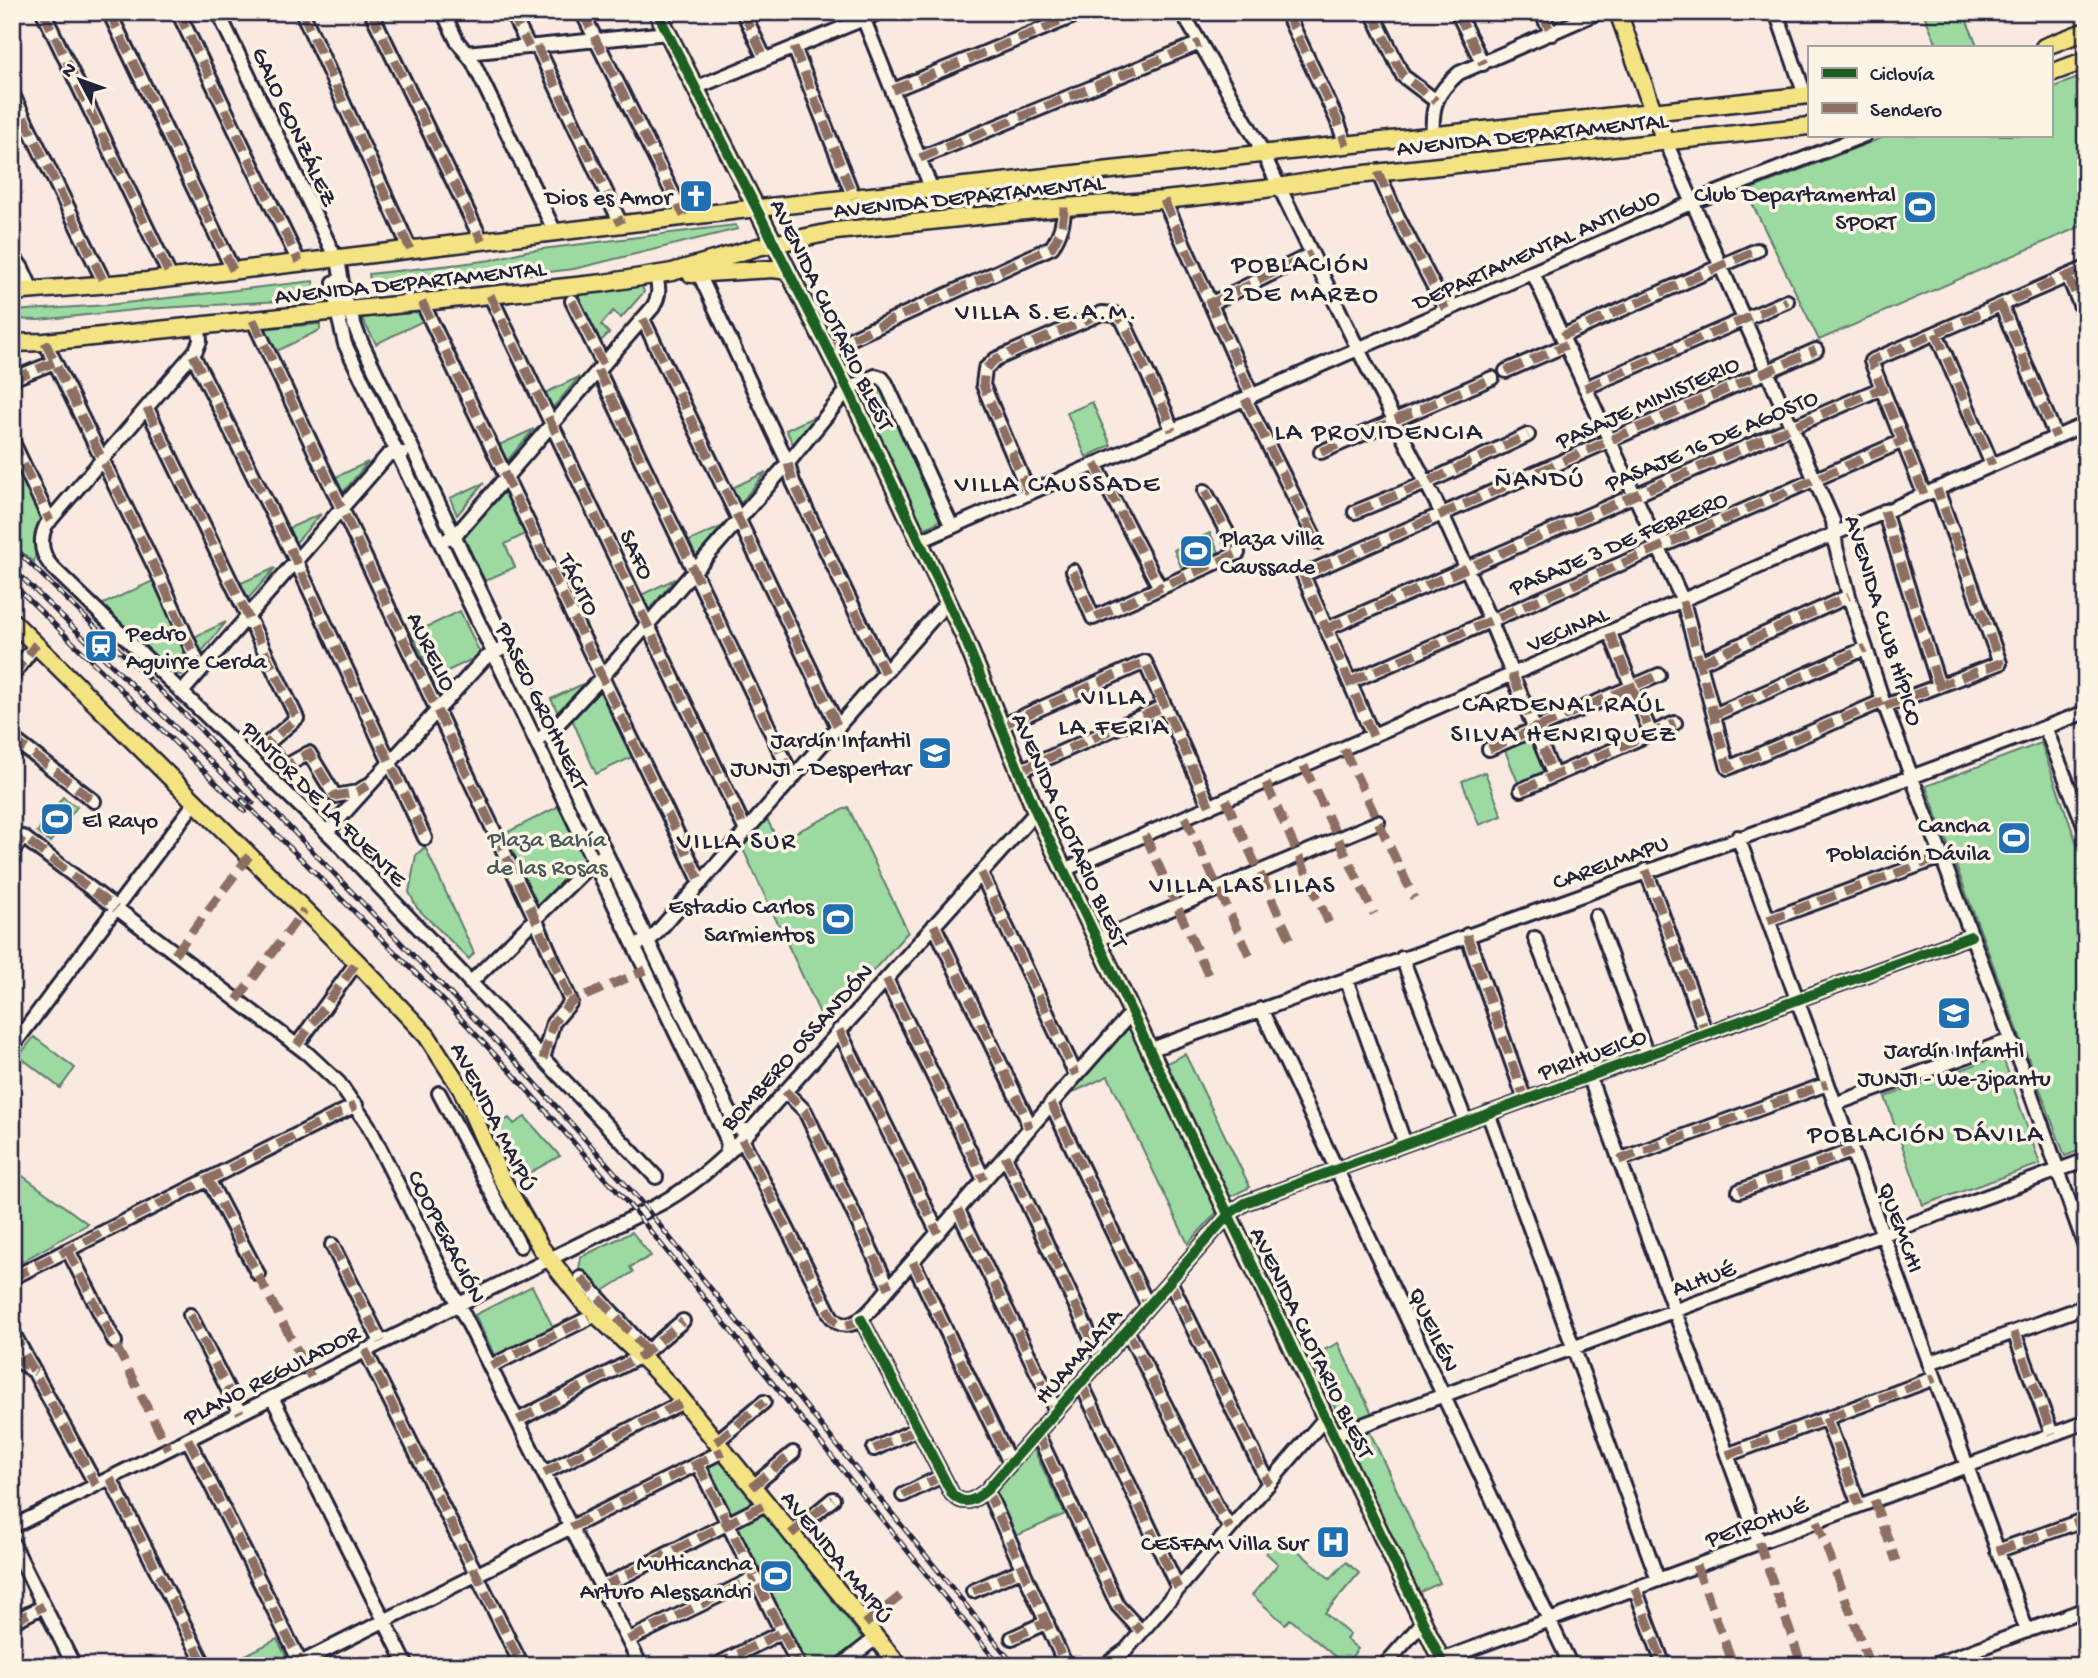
<svg xmlns="http://www.w3.org/2000/svg" width="2098" height="1678" font-family="'Gochi Hand',sans-serif">
	<rect width="100%" height="100%" fill="#fae9e1"/>
	<filter id="ink" filterUnits="userSpaceOnUse"><feTurbulence type="fractalNoise" baseFrequency=".0143" numOctaves="2"/><feDisplacementMap in="SourceGraphic" scale="14" xChannelSelector="R" yChannelSelector="G"/><feConvolveMatrix kernelMatrix="1 2 1 2 8 2 1 2 1" color-interpolation-filters="sRGB"/></filter>
	<g filter="url(#ink)">
		<!-- green -->
		<path fill="#9ddaa2" stroke="#607e6e" stroke-width="2" d="M1923,12H1963L1978,47H1938Z
			M2086,75V224L1819,340L1746,191L1889,135H2051V88Z
			M735,225L738,229L574,269L372,293L369,274L460,264L491,260L526,251Z
			M313,281L315,299L144,309L39,320L12,319V311L108,305Z
			M642,286L644,292L621,318L613,311L601,325L609,333L598,344L574,293Z
			M422,312L425,320L376,344L361,317Z
			M320,324V330L271,354L259,329Z
			M877,375L941,517L938,522L925,528L922,526L854,387Z
			M579,377L552,409L545,393Z
			M1092,402L1111,445L1086,457L1067,413Z
			M820,414L794,446L786,430Z
			M534,429L507,461L499,445Z
			M12,452L41,515L34,563L12,543Z
			M368,462L342,494L334,478Z
			M766,472L740,504L732,488Z
			M484,483L457,515L450,498Z
			M509,486L531,531L505,544L515,567L485,581L464,538Z
			M321,514L294,545L287,529Z
			M721,527L695,559L687,542Z
			M1210,533L1219,552L1182,569L1174,550Z
			M275,568L248,599L241,583Z
			M675,579L648,611L641,595Z
			M155,580L193,663L191,668L182,675L173,674L101,605Z
			M460,611L481,655L433,678L412,634Z
			M226,622L200,654L192,638Z
			M585,683L559,715L551,699Z
			M599,690L632,757L596,774L572,719Z
			M1531,736L1547,774L1519,785L1504,748Z
			M2041,743L2086,869V880L2083,885L2086,893V1148L2065,1156L1926,786Z
			M1485,772L1502,816L1479,825L1462,781Z
			M63,797L77,807L50,842L37,832Z
			M561,805L585,858L538,906L504,834Z
			M848,807L908,932L825,1024L741,845L766,817L778,841Z
			M425,847L474,953L469,959L417,908L409,892L416,855Z
			M1124,1027L1131,1029L1218,1211L1188,1244L1108,1076L1067,1095Z
			M34,1037L75,1068L60,1088L19,1056Z
			M1185,1054L1250,1187L1228,1198L1163,1065Z
			M2002,1055L2040,1164L1923,1205L1885,1097Z
			M525,1117L560,1156L522,1177L495,1127L509,1118L514,1124Z
			M12,1168L88,1224L12,1267Z
			M632,1232L651,1256L630,1267L633,1272L594,1297L578,1276L581,1257Z
			M532,1286L554,1329L496,1358L475,1315Z
			M1338,1343L1373,1416L1344,1426L1310,1357Z
			M1369,1430L1440,1583L1418,1593L1346,1441Z
			M1029,1448H1033L1065,1514L1016,1536L993,1492Z
			M720,1457L759,1504L729,1519L701,1466Z
			M760,1509L863,1639L826,1666H806L732,1527Z
			M1281,1536L1330,1579L1346,1562L1359,1573L1325,1613L1350,1635L1346,1639L1358,1649L1345,1665L1290,1619L1285,1624L1252,1595L1278,1564L1266,1553Z
			M277,1639L291,1666H224Z"/>
		<g fill="none" stroke-linecap="round" stroke-linejoin="round">
			<!-- minor casing -->
			<g stroke="#22223b" stroke-width="18">
				<path id="minor" d="M43,12L171,278
					M109,12L233,270
					M178,12L299,262
					M218,12L339,265L345,300L359,337L735,1123L740,1129L750,1131
					M302,12L410,249
					M371,12L482,241
					M443,12L457,41L473,62L555,232
					M511,12L529,47
					M582,12L684,216
					M743,12L765,59
					M1182,12L1257,141L1358,349L1443,516L1490,620L1554,776
					M1286,12L1337,120L1346,145
					M1372,12L1403,76L1436,101
					M1457,12L1483,64
					M1541,12L1552,34
					M1776,12L1805,95
					M862,15L932,190
					M537,46L621,224
					M794,47L854,198
					M466,53L668,33
					M695,88L881,12
					M893,90L1084,12
					M12,93L105,284
					M1433,136C1431,106 1436,93 1459,73L1599,12
					M1666,142L1833,521L1836,547L1849,596L1883,701L2022,1069L2086,1249
					M920,158L1200,43
					M1378,172L1395,212L1446,310
					M1164,200L1252,396
					M12,254L22,268L32,290
					M1533,273L1683,601L1728,768L1883,701
					M699,274L788,463L793,482L885,673
					M2068,276L2086,319
					M334,282L337,311L345,344L725,1135L728,1145L726,1155
					M490,295L746,831
					M572,301L603,364
					M422,302L701,883
					M1210,304L1312,254
					M2001,305L2056,437
					M643,319L838,727
					M253,320L535,918L571,1002L553,1023L543,1059
					M199,326L200,341L196,350L46,525C39,540 41,554 52,567L335,840L656,1177
					M1936,333L1992,465
					M1562,336L1757,250
					M45,342L161,580L201,670
					M828,349L1052,247C1060,234 1064,223 1064,207
					M193,355L296,561L425,838
					M598,370L793,778
					M1506,371L1566,345
					M12,379L55,362
					M1585,388L1787,301
					M1245,399L1317,542
					M147,408L297,718L269,742L268,747L284,767L309,753L335,796L357,792L368,785
					M12,440L50,521
					M1321,452L1492,378
					M1095,464L1160,588
					M1029,493L983,385L985,369L996,359L1102,313L1115,314L1123,321L1165,411L1172,431
					M1924,494L1871,361L2086,268
					M1884,511L1939,686
					M1355,512L1426,483L1528,435
					M449,538L455,536L653,307C660,295 659,289 656,275
					M920,541L1693,202L1865,135
					M1073,571L1093,618L1238,553L1205,491
					M1326,629L1882,388
					M1610,633L1651,734
					M1700,663L1849,596
					M12,676L36,644
					M1350,682L1903,441
					M183,691L387,456L396,452L403,453
					M1885,706L2000,663L1937,489
					M1714,715L1866,648
					M1001,726L1145,662L1210,807
					M2045,727L2086,830
					M543,736L554,728L602,677L788,463L848,389L875,376L882,378L886,383L952,527
					M1373,736L1303,575L1816,350
					M12,738L94,801
					M1489,749L1659,675
					M1019,771L1165,706
					M1521,790L1675,723
					M327,832L484,659L500,650
					M1738,837L2027,1631
					M12,852L23,837L308,1054L339,1083L368,1125L641,1666
					M1064,870L2086,424
					M1646,870L1706,1033
					M981,873L1076,1075
					M1596,916L1647,1055
					M1768,920L1941,857
					M934,925L1026,1117L1029,1128
					M1467,935L1525,1100
					M1535,938L1589,1076L1759,1542
					M1097,940L1378,822
					M641,943L653,937L948,601
					M1402,958L1466,1122
					M886,979L984,1180
					M1346,979L1405,1144
					M470,983L594,861L601,857
					M1261,1009L1571,1666
					M839,1030L938,1233
					M297,1045L357,962
					M12,1047L196,801
					M1149,1050L1903,780L2086,712
					M785,1091L805,1111L889,1288
					M439,1093L520,1246
					M1051,1103L1148,1306
					M1835,1104L2011,1040
					M1488,1113L1658,1580
					M742,1139L831,1316C851,1342 876,1303 889,1288L1132,1012
					M1005,1156L1101,1359
					M1619,1160L1827,1084
					M208,1179L258,1274
					M1739,1191L1852,1151
					M958,1210L1056,1411
					M332,1245L381,1342
					M68,1250L115,1342
					M913,1262L1010,1463
					M12,1278L356,1105
					M581,1278L647,1351
					M1170,1281L1269,1484
					M190,1315L240,1413
					M861,1319L952,1494C964,1507 975,1500 987,1490L1229,1214L1245,1203L1971,936
					M1127,1330L1218,1509L1230,1528
					M12,1331L96,1485
					M2014,1332L2052,1434
					M365,1350L522,1666
					M12,1357L35,1372
					M1929,1363L2086,1306
					M491,1366L589,1318
					M1081,1383L1178,1588
					M272,1397L407,1666
					M1826,1418L1859,1505
					M518,1420L641,1356L683,1321
					M1037,1433L1118,1606L1141,1631
					M1335,1435L2086,1160
					M188,1439L302,1666
					M716,1442L764,1402
					M874,1449L917,1429
					M1727,1455L1935,1378
					M698,1464L799,1666
					M544,1473L683,1402
					M110,1478L205,1666
					M752,1487L793,1453
					M987,1490L1066,1666
					M903,1495L942,1476
					M12,1527L650,1209C689,1190 720,1162 750,1131L1036,812
					M791,1534L833,1499
					M12,1542L74,1666
					M1997,1551L2086,1519
					M602,1587L766,1504
					M1635,1588L1664,1666
					M973,1591L1023,1569
					M12,1622L44,1606
					M1012,1638L1047,1622
					M628,1640L755,1578
					M1441,1660L2086,1422
					M294,1666L723,1451
					M714,1666L782,1632
					M840,1666L876,1638
					M1104,1666L1126,1650L1326,1417
					M1384,1666L1423,1622
					M1931,1666L2086,1609"/>
			</g>
			<!-- major casing -->
			<g stroke="#22223b" stroke-width="21">
				<path id="major" d="M657,12L848,389L963,634L1036,812L1444,1666
					M1618,12L1653,111L1666,142
					M2044,47L2086,31
					M2051,73L2086,60
					M691,274L773,269L788,271
					M12,292L147,281L740,210L1809,95
					M12,343L45,342L604,283L672,272L758,247L836,231L1064,207L1164,200L1265,189L1347,176L1809,126
					M12,621L357,962L427,1036L462,1090L499,1174L541,1248L585,1304L651,1366L674,1390L899,1666"/>
			</g>
			<!-- minor -->
			<use href="#minor" stroke="#fcf5e5" stroke-width="12"/>
			<!-- major -->
			<use href="#major" stroke="#f4e382" stroke-width="16"/>
			<!-- rail casing -->
			<g stroke="#22223b" stroke-width="5">
				<path id="rail" d="M12,546L201,730L265,802L521,1067L641,1202L1015,1666
					M12,568L253,803
					M12,583L245,811
					M242,800L451,1008L513,1074L632,1208L1000,1666"/>
			</g>
			<!-- rail -->
			<use href="#rail" stroke="#fcf5e5" stroke-width="2.5" stroke-dasharray="8" stroke-linecap="butt"/>
			<!-- quiet -->
			<path stroke="#8d6e63" stroke-width="9" stroke-dasharray="18 9" stroke-linecap="butt" d="M43,12L171,278
				M109,12L233,270
				M178,12L299,262
				M302,12L410,249
				M371,12L482,241
				M511,12L529,47
				M582,12L684,216
				M743,12L765,59
				M1286,12L1337,120L1346,145
				M1372,12L1403,76L1436,101
				M1457,12L1483,64
				M1541,12L1552,34
				M537,46L621,224
				M794,47L854,198
				M893,90L1084,12
				M12,93L105,284
				M920,158L1200,43
				M1378,172L1395,212L1446,310
				M1164,200L1252,396
				M12,242L15,258
				M2068,276L2086,319
				M490,295L746,831
				M572,301L603,364
				M422,302L701,883
				M1210,304L1312,254
				M2001,305L2056,437
				M643,319L838,727
				M253,320L535,918L571,1002
				M1936,333L1992,465
				M1562,336L1757,250
				M45,342L161,580L201,670
				M828,349L1052,247C1060,234 1064,223 1064,207
				M193,355L296,561L425,838
				M598,370L793,778
				M1506,371L1566,345
				M12,379L55,362
				M1585,388L1787,301
				M1245,399L1317,542
				M147,408L297,718L269,742L268,747L284,767L309,753L335,796L357,792L368,785
				M12,440L50,521
				M1321,452L1492,378
				M788,463L793,482L885,673
				M1095,464L1160,588
				M1029,493L983,385L985,369L996,359L1102,313L1115,314L1123,321L1165,411L1172,431
				M1924,494L1871,361L2086,268
				M1884,511L1939,686
				M1355,512L1426,483L1528,435
				M1073,571L1093,618L1238,553L1205,491
				M1683,601L1728,768L1883,701
				M1326,629L1882,388
				M1610,633L1651,734
				M1700,663L1849,596
				M1512,674L1554,776
				M12,676L36,644
				M1350,682L1903,441
				M1885,706L2000,663L1937,489
				M1714,715L1866,648
				M1001,726L1145,662L1210,807
				M1373,736L1303,575L1816,350
				M12,738L94,801
				M1344,749L1414,898
				M1489,749L1659,675
				M1304,766L1374,914
				M1019,771L1165,706
				M1266,783L1332,930
				M1521,790L1675,723
				M1226,800L1292,943
				M1185,817L1251,959
				M1145,835L1208,975
				M12,852L23,837L116,909
				M1646,870L1706,1033
				M981,873L1076,1075
				M1768,920L1941,857
				M934,925L1026,1117L1029,1128
				M1467,935L1525,1100
				M175,954L249,856
				M886,979L984,1180
				M237,1000L304,910
				M839,1030L938,1233
				M297,1045L357,962
				M543,1059L553,1023L571,1002L646,970
				M785,1091L805,1111L889,1288
				M1051,1103L1148,1306
				M742,1139L831,1316C839,1328 850,1327 861,1319L863,1323
				M1005,1156L1101,1359
				M1619,1160L1827,1084
				M208,1179L311,1377
				M1739,1191L1852,1151
				M958,1210L1056,1411
				M332,1245L381,1342
				M68,1250L168,1449
				M913,1262L1010,1463
				M12,1278L356,1105
				M581,1278L647,1351
				M1170,1281L1269,1484
				M190,1315L240,1413
				M1127,1330L1218,1509L1230,1528
				M12,1331L96,1485
				M2014,1332L2052,1434
				M365,1350L522,1666
				M12,1357L36,1372
				M491,1366L589,1318
				M1081,1383L1178,1588
				M1826,1418L1859,1505
				M518,1420L641,1356L683,1321
				M1037,1433L1118,1606L1141,1631
				M188,1439L302,1666
				M716,1442L764,1402
				M874,1449L917,1429
				M1727,1455L1935,1378
				M698,1464L799,1666
				M544,1473L683,1402
				M110,1478L205,1666
				M752,1487L793,1453
				M987,1490L1066,1666
				M903,1495L942,1476
				M1874,1500L1896,1561
				M1817,1521L1870,1666
				M571,1527L723,1451
				M791,1534L833,1499
				M1759,1542L1802,1666
				M1997,1551L2086,1519
				M1696,1565L1734,1666
				M602,1587L766,1504
				M1635,1588L1664,1666
				M973,1591L1023,1569
				M12,1622L44,1606
				M865,1624L904,1593
				M1012,1638L1047,1622
				M628,1640L755,1578
				M714,1666L782,1632"/>
			<!-- cycleway casing -->
			<g stroke="#fcf5e5" stroke-width="15">
				<path id="cycleway" d="M657,12L848,389L963,634L1036,812L1444,1666
					M861,1319L952,1494C964,1507 975,1500 987,1490L1229,1214L1245,1203L1971,936"/>
			</g>
			<!-- cycleway -->
			<use href="#cycleway" stroke="#1b5e20" stroke-width="10"/>
		</g>
	</g>
	<!-- icons -->
	<defs>
		<g id="church-square" transform="scale(1.75)"><rect x="-9" y="-9" width="18" height="18" rx="4" fill="#1f6fb2" stroke="#fcf5e5"/><path d="M-1.2-6h2.4v3.5h3.3v2.4h-3.3V6h-2.4V-.1h-3.3v-2.4h3.3Z" fill="#fff"/></g>
		<g id="stadium-square" transform="scale(1.75)"><rect x="-9" y="-9" width="18" height="18" rx="4" fill="#1f6fb2" stroke="#fcf5e5"/><path d="M0-5a6.5 5 0 1 0 0 10a6.5 5 0 1 0 0-10ZM-3.5-1.8h7v3.6h-7Z" fill="#fff"/></g>
		<g id="station-square" transform="scale(1.75)"><rect x="-9" y="-9" width="18" height="18" rx="4" fill="#1f6fb2" stroke="#fcf5e5"/><path d="M-3-6H3Q5-6 5-4V2Q5 4 3 4L4.5 6H3L1.5 4h-3L-3 6H-4.5L-3 4Q-5 4-5 2V-4Q-5-6-3-6ZM-3.5-4v3h7v-3ZM-3.5 1v1.5H-2V1ZM2 1v1.5H3.5V1Z" fill="#fff"/></g>
		<g id="school-square" transform="scale(1.75)"><rect x="-9" y="-9" width="18" height="18" rx="4" fill="#1f6fb2" stroke="#fcf5e5"/><path d="M0-5L7-2L0 1L-7-2ZM-4 1L0 2.5L4 1V4Q0 6-4 4Z" fill="#fff"/></g>
		<g id="hospital-square" transform="scale(1.75)"><rect x="-9" y="-9" width="18" height="18" rx="4" fill="#1f6fb2" stroke="#fcf5e5"/><path d="M-5-5h3v3.5h4V-5h3V5h-3V1.5h-4V5h-3Z" fill="#fff"/></g>
	</defs>
	<g fill-rule="evenodd">
		<use href="#church-square" x="696" y="196"/>
		<use href="#stadium-square" x="1920" y="207"/>
		<use href="#stadium-square" x="1196" y="551"/>
		<use href="#station-square" x="101" y="646"/>
		<use href="#school-square" x="935" y="753"/>
		<use href="#stadium-square" x="57" y="819"/>
		<use href="#stadium-square" x="2014" y="838"/>
		<use href="#stadium-square" x="838" y="919"/>
		<use href="#school-square" x="1954" y="1013"/>
		<use href="#hospital-square" x="1333" y="1542"/>
		<use href="#stadium-square" x="776" y="1576"/>
	</g>
	<g text-anchor="middle" stroke-width="7" stroke-linejoin="round" paint-order="stroke">
		<!-- street labels -->
		<g font-size="24" fill="#22223b" stroke="#fcf5e5">
			<text transform="translate(296 126) rotate(65)" y="8">GALO GONZÁLEZ</text>
			<text transform="translate(1532 133) rotate(-6)" y="8">AVENIDA DEPARTAMENTAL</text>
			<text transform="translate(969 195) rotate(-6)" y="8">AVENIDA DEPARTAMENTAL</text>
			<text transform="translate(1536 248) rotate(-24)" y="8">DEPARTAMENTAL ANTIGUO</text>
			<text transform="translate(410 281) rotate(-6)" y="8">AVENIDA DEPARTAMENTAL</text>
			<text transform="translate(833 314) rotate(64)" y="8">AVENIDA CLOTARIO BLEST</text>
			<text transform="translate(1647 401) rotate(-24)" y="8">PASAJE MINISTERIO</text>
			<text transform="translate(1711 439) rotate(-23)" y="8">PASAJE 16 DE AGOSTO</text>
			<text transform="translate(1618 542) rotate(-23)" y="8">PASAJE 3 DE FEBRERO</text>
			<text transform="translate(638 554) rotate(65)" y="8">SAFO</text>
			<text transform="translate(580 584) rotate(64)" y="8">TÁCITO</text>
			<text transform="translate(1885 620) rotate(73)" y="8">AVENIDA CLUB HÍPICO</text>
			<text transform="translate(1567 628) rotate(-23)" y="8">VECINAL</text>
			<text transform="translate(433 651) rotate(64)" y="8">AURELIO</text>
			<text transform="translate(543 705) rotate(64)" y="8">PASEO GROHNERT</text>
			<text transform="translate(325 803) rotate(45)" y="8">PINTOR DE LA FUENTE</text>
			<text transform="translate(1071 830) rotate(66)" y="8">AVENIDA CLOTARIO BLEST</text>
			<text transform="translate(1610 861) rotate(-20)" y="8">CARELMAPU</text>
			<text transform="translate(796 1046) rotate(-48)" y="8">BOMBERO OSSANDÓN</text>
			<text transform="translate(1592 1053) rotate(-20)" y="8">PIRIHUEICO</text>
			<text transform="translate(495 1116) rotate(63)" y="8">AVENIDA MAIPÚ</text>
			<text transform="translate(1902 1227) rotate(70)" y="8">QUEMCHI</text>
			<text transform="translate(448 1236) rotate(63)" y="8">COOPERACIÓN</text>
			<text transform="translate(1703 1277) rotate(-20)" y="8">ALHUÉ</text>
			<text transform="translate(1435 1329) rotate(65)" y="8">QUEILÉN</text>
			<text transform="translate(1313 1342) rotate(64)" y="8">AVENIDA CLOTARIO BLEST</text>
			<text transform="translate(1077 1355) rotate(-49)" y="8">HUAMALATA</text>
			<text transform="translate(271 1374) rotate(-27)" y="8">PLANO REGULADOR</text>
			<text transform="translate(1756 1521) rotate(-20)" y="8">PETROHUÉ</text>
			<text transform="translate(838 1556) rotate(51)" y="8">AVENIDA MAIPÚ</text>
		</g>
		<!-- poi labels -->
		<g font-size="24" fill="#22223b" stroke="#fcf5e5" text-anchor="end">
			<text x="1896" y="201">Club Departamental<tspan x="1896" dy="28">SPORT</tspan></text>
			<text x="672" y="204">Dios es Amor</text>
			<text x="1220" y="545" text-anchor="start">Plaza Villa<tspan x="1220" dy="28">Caussade</tspan></text>
			<text x="126" y="640" text-anchor="start">Pedro<tspan x="126" dy="28">Aguirre Cerda</tspan></text>
			<text x="911" y="747">Jardín Infantil<tspan x="911" dy="28">JUNJI - Despertar</tspan></text>
			<text x="82" y="827" text-anchor="start">El Rayo</text>
			<text x="1990" y="832">Cancha<tspan x="1990" dy="28">Población Dávila</tspan></text>
			<text x="814" y="913">Estadio Carlos<tspan x="814" dy="28">Sarmientos</tspan></text>
			<text x="1954" y="1057" text-anchor="middle">Jardín Infantil<tspan x="1954" dy="28">JUNJI - We-zipantu</tspan></text>
			<text x="1308" y="1550">CESFAM Villa Sur</text>
			<text x="752" y="1570">Multicancha<tspan x="752" dy="28">Arturo Alessandri</tspan></text>
		</g>
		<!-- park labels -->
		<g font-size="24" fill="#47595a" stroke="#fcf5e5">
			<text x="547" y="846">Plaza Bahía<tspan x="547" dy="28">de las Rosas</tspan></text>
		</g>
		<!-- neighbourhood labels -->
		<g font-size="26" letter-spacing="2" fill="#22223b" stroke="#fcf5e5">
			<text x="1301" y="271">POBLACIÓN<tspan x="1301" dy="30">2 DE MARZO</tspan></text>
			<text x="1047" y="319">VILLA S.E.A.M.</text>
			<text x="1379" y="439">LA PROVIDENCIA</text>
			<text x="1540" y="486">ÑANDÚ</text>
			<text x="1058" y="491">VILLA CAUSSADE</text>
			<text x="1114" y="704">VILLA<tspan x="1114" dy="30">LA FERIA</tspan></text>
			<text x="1564" y="711">CARDENAL RAÚL<tspan x="1564" dy="30">SILVA HENRIQUEZ</tspan></text>
			<text x="737" y="848">VILLA SUR</text>
			<text x="1243" y="892">VILLA LAS LILAS</text>
			<text x="1926" y="1141">POBLACIÓN DÁVILA</text>
		</g>
	</g>
	<!-- margin -->
	<rect width="2098" height="1678" fill="none" stroke="#fcf5e5" stroke-width="42"/>
	<rect x="21" y="21" width="2056" height="1636" fill="none" stroke="#22223b" stroke-width="2.5" filter="url(#ink)"/>
	<!-- legend -->
	<rect x="1808" y="46" width="245" height="91" fill="#fcf5e5" stroke="#a5a1a1" stroke-width="2"/>
	<rect x="1822" y="68" width="35" height="10" fill="#1b5e20" stroke="#a5a1a1" stroke-width="2"/>
	<text x="1870" y="80" font-size="21" fill="#22223b">Ciclovía</text>
	<rect x="1822" y="103" width="35" height="10" fill="#8d6e63" stroke="#a5a1a1" stroke-width="2"/>
	<text x="1870" y="116" font-size="21" fill="#22223b">Sendero</text>
	<!-- north arrow -->
	<g transform="translate(80 80) rotate(311)" stroke="#fcf5e5" stroke-width="5" paint-order="stroke">
	<path d="M0-5L12 26L0 18L-12 26Z" fill="#22223b"/>
	<text y="-10" font-size="19" font-weight="bold" text-anchor="middle" fill="#22223b">N</text>
	</g>
</svg>
